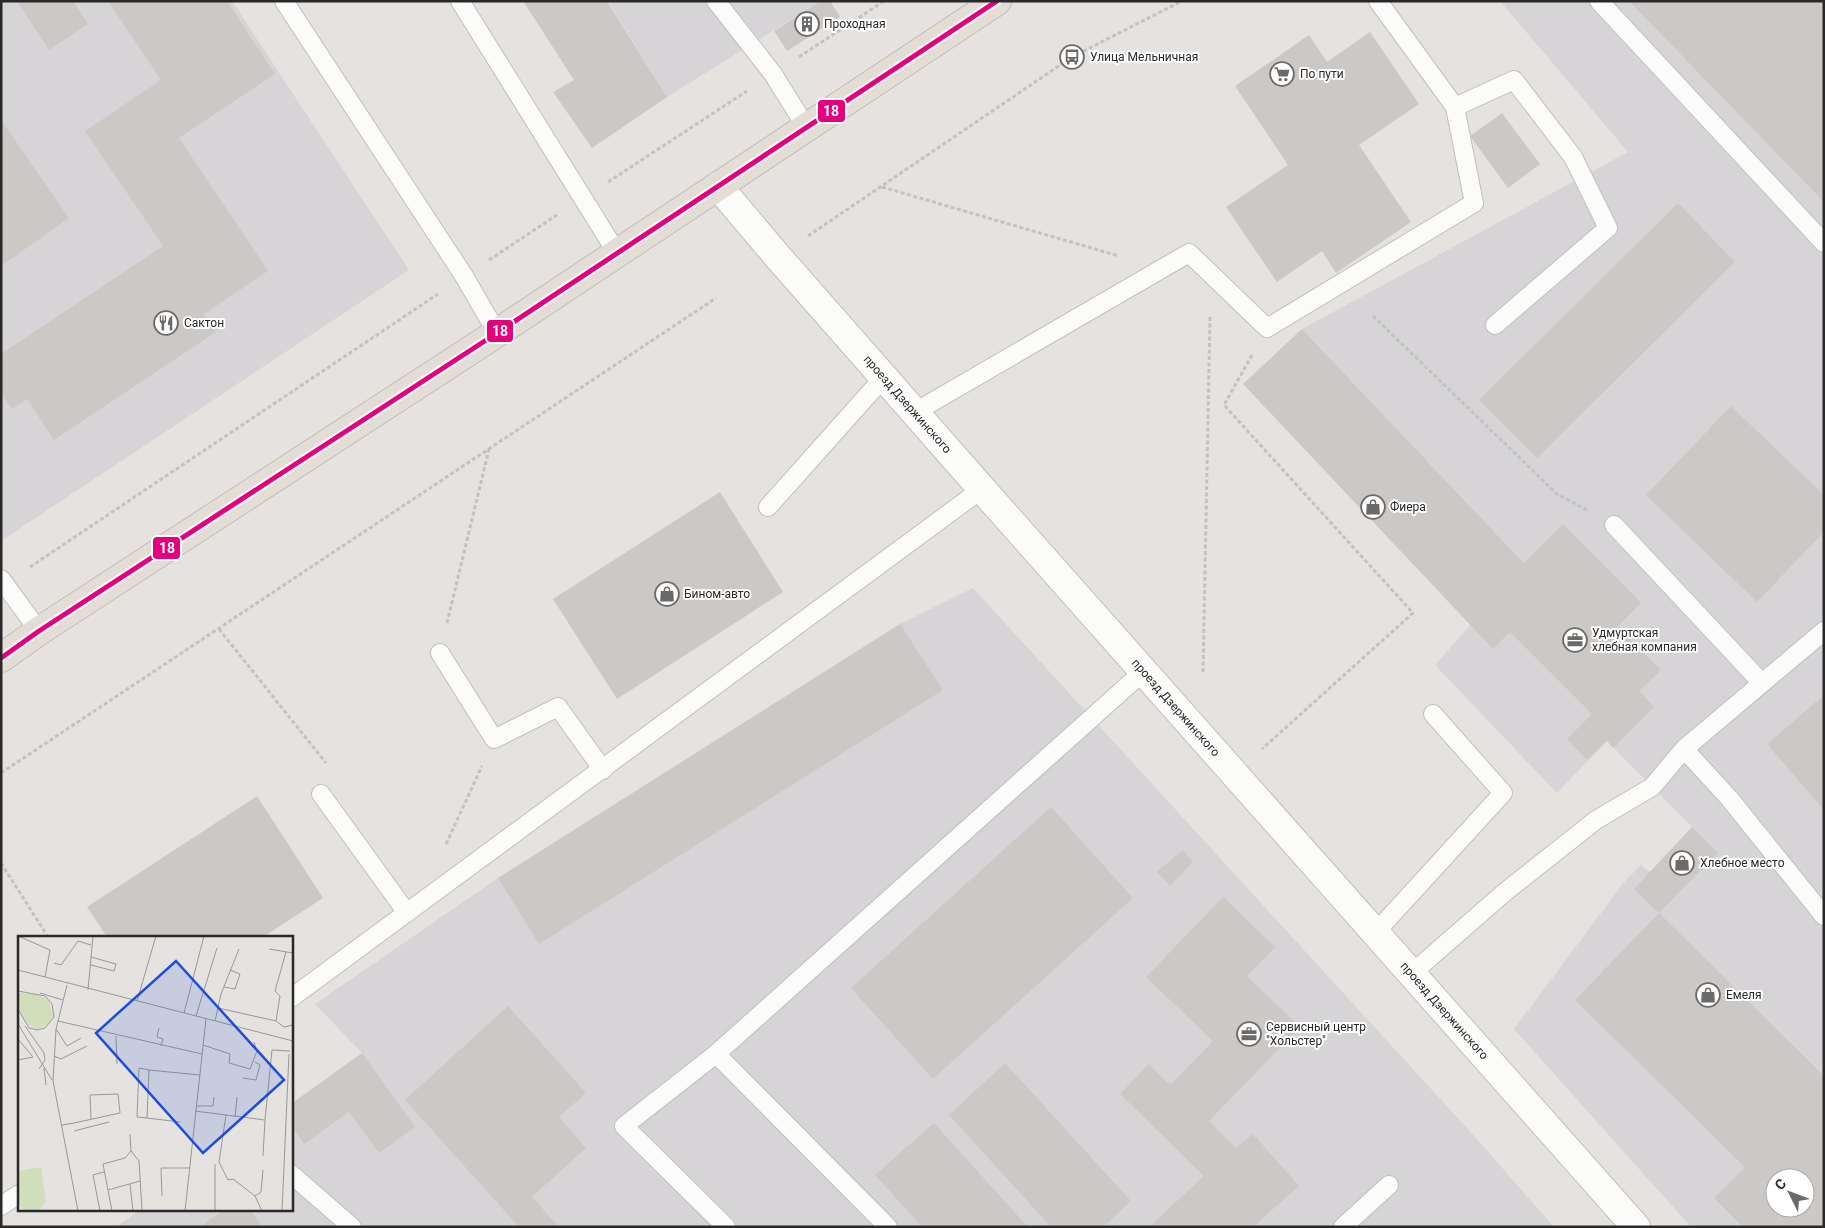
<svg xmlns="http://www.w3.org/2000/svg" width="1825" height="1228" font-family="Roboto,sans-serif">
	<rect width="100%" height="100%" fill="#e6e2e0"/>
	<!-- industrial -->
	<path fill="#d6d4d7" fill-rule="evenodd" d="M1,1H232L409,270L1,541Z
		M608,1H821L667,97Z
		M1500,1H1824V1227H1691L1514,1029L1625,881L1641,865L1650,872L1692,827L1607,741L1557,793L1435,665L1471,624L1530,569L1302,329L1628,152ZM1775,1178H1805V1208H1775Z
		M973,588L1475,1137L1554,1227H116L141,1209H291V1104L362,1053L315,1004L498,878L900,624Z"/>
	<!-- building -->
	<path fill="#cbc8c6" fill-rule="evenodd" d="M17,1H73L88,24L49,50Z
		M108,1H227L275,74L179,138L268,271L204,314L216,332L54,440L27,399L12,409L1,392V354L163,246L85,131L161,80Z
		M523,1H607L667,97L592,148L553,92L574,80Z
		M821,1H830L840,17L787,51L774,31Z
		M1629,1H1824V202Z
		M1370,32L1419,104L1359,145L1411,222L1336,273L1322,251L1277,282L1226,207L1288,165L1235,86L1309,35L1327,62Z
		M1502,113L1540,164L1508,188L1470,136Z
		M1,120L69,218L1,266Z
		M1678,203L1735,262L1537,458L1479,400Z
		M1302,329L1524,563L1563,524L1641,603L1617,627L1661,670L1639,691L1654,707L1613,748L1607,741L1587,760L1567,739L1592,714L1510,632L1493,649L1243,384Z
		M1731,406L1824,495V532L1757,602L1646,495Z
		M720,492L783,592L617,699L553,599Z
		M900,624L943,690L539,944L498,878Z
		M1824,695V810L1767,744Z
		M257,796L323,898L263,937H107L87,907Z
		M1051,807L1133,898L933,1079L851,988Z
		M1692,827L1718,853L1659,913L1634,889Z
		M1183,850L1193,862L1170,886L1157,872Z
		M1223,897L1275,947L1247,976L1300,1027L1209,1121L1236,1148L1253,1134L1299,1186L1253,1227H1149L1204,1176L1120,1094L1149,1064L1170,1085L1213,1041L1146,977Z
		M1659,913L1824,1076V1227H1743L1714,1198L1745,1167L1575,1000ZM1775,1178H1805V1208H1775Z
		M508,1006L586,1093L559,1117L586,1148L532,1197L559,1227H519L405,1100Z
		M362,1053L415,1127L379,1153L349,1112L304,1144L291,1125V1104Z
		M1005,1063L1131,1201L1103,1227H1051L949,1115Z
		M934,1123L1028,1227H922L875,1175Z
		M225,1209H250L262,1227H200Z"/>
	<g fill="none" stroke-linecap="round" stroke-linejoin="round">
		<!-- lane casing -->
		<g stroke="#c0bfc0" stroke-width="20">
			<path id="lane" d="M284,1L464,276L497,333
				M460,1L617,253
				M716,1L773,74L806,127
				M1599,1L1824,243
				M1455,107L1514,80L1573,157L1608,228L1495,325
				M915,412L1189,253L1267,328L1474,203L1455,107L1378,1
				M768,507L884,377
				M1614,525L1762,683
				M1,579L39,631
				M440,653L494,739L558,707L603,770
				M1684,749L1824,631
				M321,794L407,913
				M1375,933L1503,793L1433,714
				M1411,974L1505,892L1596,820L1652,787L1684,749L1729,798L1824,916
				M291,998L982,489
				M716,1054L624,1126L726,1227
				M291,1174L352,1227
				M1,1206L19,1194
				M888,1227L716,1054L1144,671
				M1343,1227L1389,1185"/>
		</g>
		<!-- street casing -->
		<g stroke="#c0bfc0" stroke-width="30">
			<g id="street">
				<path id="s1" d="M718,186L778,257L982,489L1636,1227"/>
			</g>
		</g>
		<!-- primary casing -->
		<g stroke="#bfbebd" stroke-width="30">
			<path id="primary" d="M1,658L39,631L497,333L997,1"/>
		</g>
		<!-- path -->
		<path stroke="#c3c2c2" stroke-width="3" stroke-dasharray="4 2.5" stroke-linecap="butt" d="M799,57L884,1
			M608,182L747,91
			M882,187L1119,256
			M808,236L1072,57L1182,1
			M489,260L557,215
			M1373,316L1557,494L1587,510
			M1252,355L1224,405L1413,613L1262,749
			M30,567L438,294
			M447,623L489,449
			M219,629L326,763
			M1203,672L1210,317
			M1,773L716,298
			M446,844L482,766
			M1,863L48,937"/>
		<!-- lane -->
		<use href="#lane" stroke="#fbfbfa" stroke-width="18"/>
		<!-- street -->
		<use href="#street" stroke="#fbfbfa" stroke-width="28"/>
		<!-- primary -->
		<use href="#primary" stroke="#e3ddd5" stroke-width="28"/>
		<!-- bus-1 casing -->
		<g stroke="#fff" stroke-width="9">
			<path id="bus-1" d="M1,658L39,631L497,333L997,1"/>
		</g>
		<!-- bus-1 -->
		<use href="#bus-1" stroke="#e5007d" stroke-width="5"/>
	</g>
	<!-- icons -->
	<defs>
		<g id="building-ring" transform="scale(1.25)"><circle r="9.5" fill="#fff" stroke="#6b6a69" stroke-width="1.5"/><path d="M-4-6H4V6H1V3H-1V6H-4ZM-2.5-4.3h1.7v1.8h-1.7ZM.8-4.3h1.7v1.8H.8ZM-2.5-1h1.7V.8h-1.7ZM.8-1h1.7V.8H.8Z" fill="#6b6a69"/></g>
		<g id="bus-ring" transform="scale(1.25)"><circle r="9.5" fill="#fff" stroke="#6b6a69" stroke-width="1.5"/><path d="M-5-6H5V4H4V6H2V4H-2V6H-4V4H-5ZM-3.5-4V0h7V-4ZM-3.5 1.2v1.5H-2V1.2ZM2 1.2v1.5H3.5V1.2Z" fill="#6b6a69"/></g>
		<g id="supermarket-ring" transform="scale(1.25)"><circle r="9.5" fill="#fff" stroke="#6b6a69" stroke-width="1.5"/><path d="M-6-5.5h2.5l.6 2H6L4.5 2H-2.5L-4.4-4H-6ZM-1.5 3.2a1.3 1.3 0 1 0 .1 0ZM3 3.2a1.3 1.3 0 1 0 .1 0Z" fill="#6b6a69"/></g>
		<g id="restaurant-ring" transform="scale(1.25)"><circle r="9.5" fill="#fff" stroke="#6b6a69" stroke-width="1.5"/><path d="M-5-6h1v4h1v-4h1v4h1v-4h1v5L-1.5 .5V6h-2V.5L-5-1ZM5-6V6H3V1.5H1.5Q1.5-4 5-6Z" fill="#6b6a69"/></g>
		<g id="shop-ring" transform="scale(1.25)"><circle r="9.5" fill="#fff" stroke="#6b6a69" stroke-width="1.5"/><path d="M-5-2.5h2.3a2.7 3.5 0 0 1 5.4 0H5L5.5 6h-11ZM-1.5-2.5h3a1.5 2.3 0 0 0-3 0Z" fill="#6b6a69"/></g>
		<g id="office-ring" transform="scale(1.25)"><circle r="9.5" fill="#fff" stroke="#6b6a69" stroke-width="1.5"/><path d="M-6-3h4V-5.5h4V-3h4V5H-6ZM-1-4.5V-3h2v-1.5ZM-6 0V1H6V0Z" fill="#6b6a69"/></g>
	</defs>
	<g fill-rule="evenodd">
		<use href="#building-ring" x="807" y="24"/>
		<use href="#bus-ring" x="1072" y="57"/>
		<use href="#supermarket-ring" x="1282" y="74"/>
		<use href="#restaurant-ring" x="166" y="323"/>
		<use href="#shop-ring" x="1373" y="507"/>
		<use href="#shop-ring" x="667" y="594"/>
		<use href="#office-ring" x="1575" y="640"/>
		<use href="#shop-ring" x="1682" y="863"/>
		<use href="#shop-ring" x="1708" y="995"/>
		<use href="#office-ring" x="1249" y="1034"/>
	</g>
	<g text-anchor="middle" stroke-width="4" stroke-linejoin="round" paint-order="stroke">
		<!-- poi labels -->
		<g font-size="12" fill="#292929" stroke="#fff" text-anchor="start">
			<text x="824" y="28">Проходная</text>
			<text x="1090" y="61">Улица Мельничная</text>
			<text x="1300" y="78">По пути</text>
			<text x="184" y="327">Сактон</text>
			<text x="1390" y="511">Фиера</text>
			<text x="684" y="598">Бином-авто</text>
			<text x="1592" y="637">Удмуртская<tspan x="1592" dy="14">хлебная компания</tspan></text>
			<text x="1700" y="867">Хлебное место</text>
			<text x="1726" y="999">Емеля</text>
			<text x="1266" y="1031">Сервисный центр<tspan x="1266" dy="14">"Хольстер"</tspan></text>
		</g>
		<!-- street labels -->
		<g font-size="12" fill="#292929" stroke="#fff">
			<text dy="4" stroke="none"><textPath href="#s1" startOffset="289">проезд Дзержинского</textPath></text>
			<text dy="4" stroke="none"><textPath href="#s1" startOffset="694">проезд Дзержинского</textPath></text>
			<text dy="4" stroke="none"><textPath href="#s1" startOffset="1099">проезд Дзержинского</textPath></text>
		</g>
	</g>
	<!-- overview -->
	<g transform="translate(18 936)">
		<rect width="275" height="275" fill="#e6e2e0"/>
		<path d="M0,57L19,58L31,65L35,81L29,89L19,93L10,89L0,71ZM23,231L28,266L20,275H8L0,268V235Z" fill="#d1debc"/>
		<path fill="none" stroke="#9a9897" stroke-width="1" d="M0,0L32,14L27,41M251,13L275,17M36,27L43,29L60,5L73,9M73,29L96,35L98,28L73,21M0,34L275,105M49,49L38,93L35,145L60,275M206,51L217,53L222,38L212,34M70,54L75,0M0,55L27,60L34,68L36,81L27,92L19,94L11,92L0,73M22,57L45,64M119,65L138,0M200,72L258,85L266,91L275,89M166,77L186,0M178,80L199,12M40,85L184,118M197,85L203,58L221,13M258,85L262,60L257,55L268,16M0,88L34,144M7,90L26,117L27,124L21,133M141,92L139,101L145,103L143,110M38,93L49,110L63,102M98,100L99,128M0,103L15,121L0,124M185,109L212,118L211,127L232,133L239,115L236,106M36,120L43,123L69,110M26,132L28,149M225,142L238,144L242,129L237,126M178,170H195L196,161M177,175L208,179L201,226L210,244L215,243L237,260L243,256L245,234M208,179L247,184L254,114L272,115M217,181L219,161M129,182L119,181L121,132L131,134M162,186L129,182L131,134L182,139M44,189L56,187L102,177L100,158L72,159L73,183M56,195L91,186M112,198L113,215L121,225L124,275M245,220L247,184M112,248L115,275M90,254L122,245M144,260L143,232H171M237,260L244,275M82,275L75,239L86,236M94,275L85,228L107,222L113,215M167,275L188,83M197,275V228M264,275L271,118"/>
		<path fill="#1d4ed8" fill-opacity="0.15" stroke="#1d4ed8" stroke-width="2.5" d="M158,25L266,144L185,217L78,97Z"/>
		<rect width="275" height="275" fill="none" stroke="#292929" stroke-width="2.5"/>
	</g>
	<g stroke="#fff" stroke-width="2">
		<rect x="817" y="99" width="29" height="24" rx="5" fill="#e5007d"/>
		<rect x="486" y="319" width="28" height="24" rx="5" fill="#e5007d"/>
		<rect x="152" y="536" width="29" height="24" rx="5" fill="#e5007d"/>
	</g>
	<g font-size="14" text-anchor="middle" font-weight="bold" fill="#fff">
		<text x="831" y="116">18</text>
		<text x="500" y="336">18</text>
		<text x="167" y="553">18</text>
	</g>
	<!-- border -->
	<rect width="1825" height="1228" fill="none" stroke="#292929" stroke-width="5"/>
	<!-- north arrow -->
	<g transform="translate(1790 1193) rotate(312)"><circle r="24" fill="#ffffff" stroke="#a9a9a9"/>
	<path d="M0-4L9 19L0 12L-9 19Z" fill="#6b6a69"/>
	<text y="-8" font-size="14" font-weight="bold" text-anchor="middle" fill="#292929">С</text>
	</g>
</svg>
